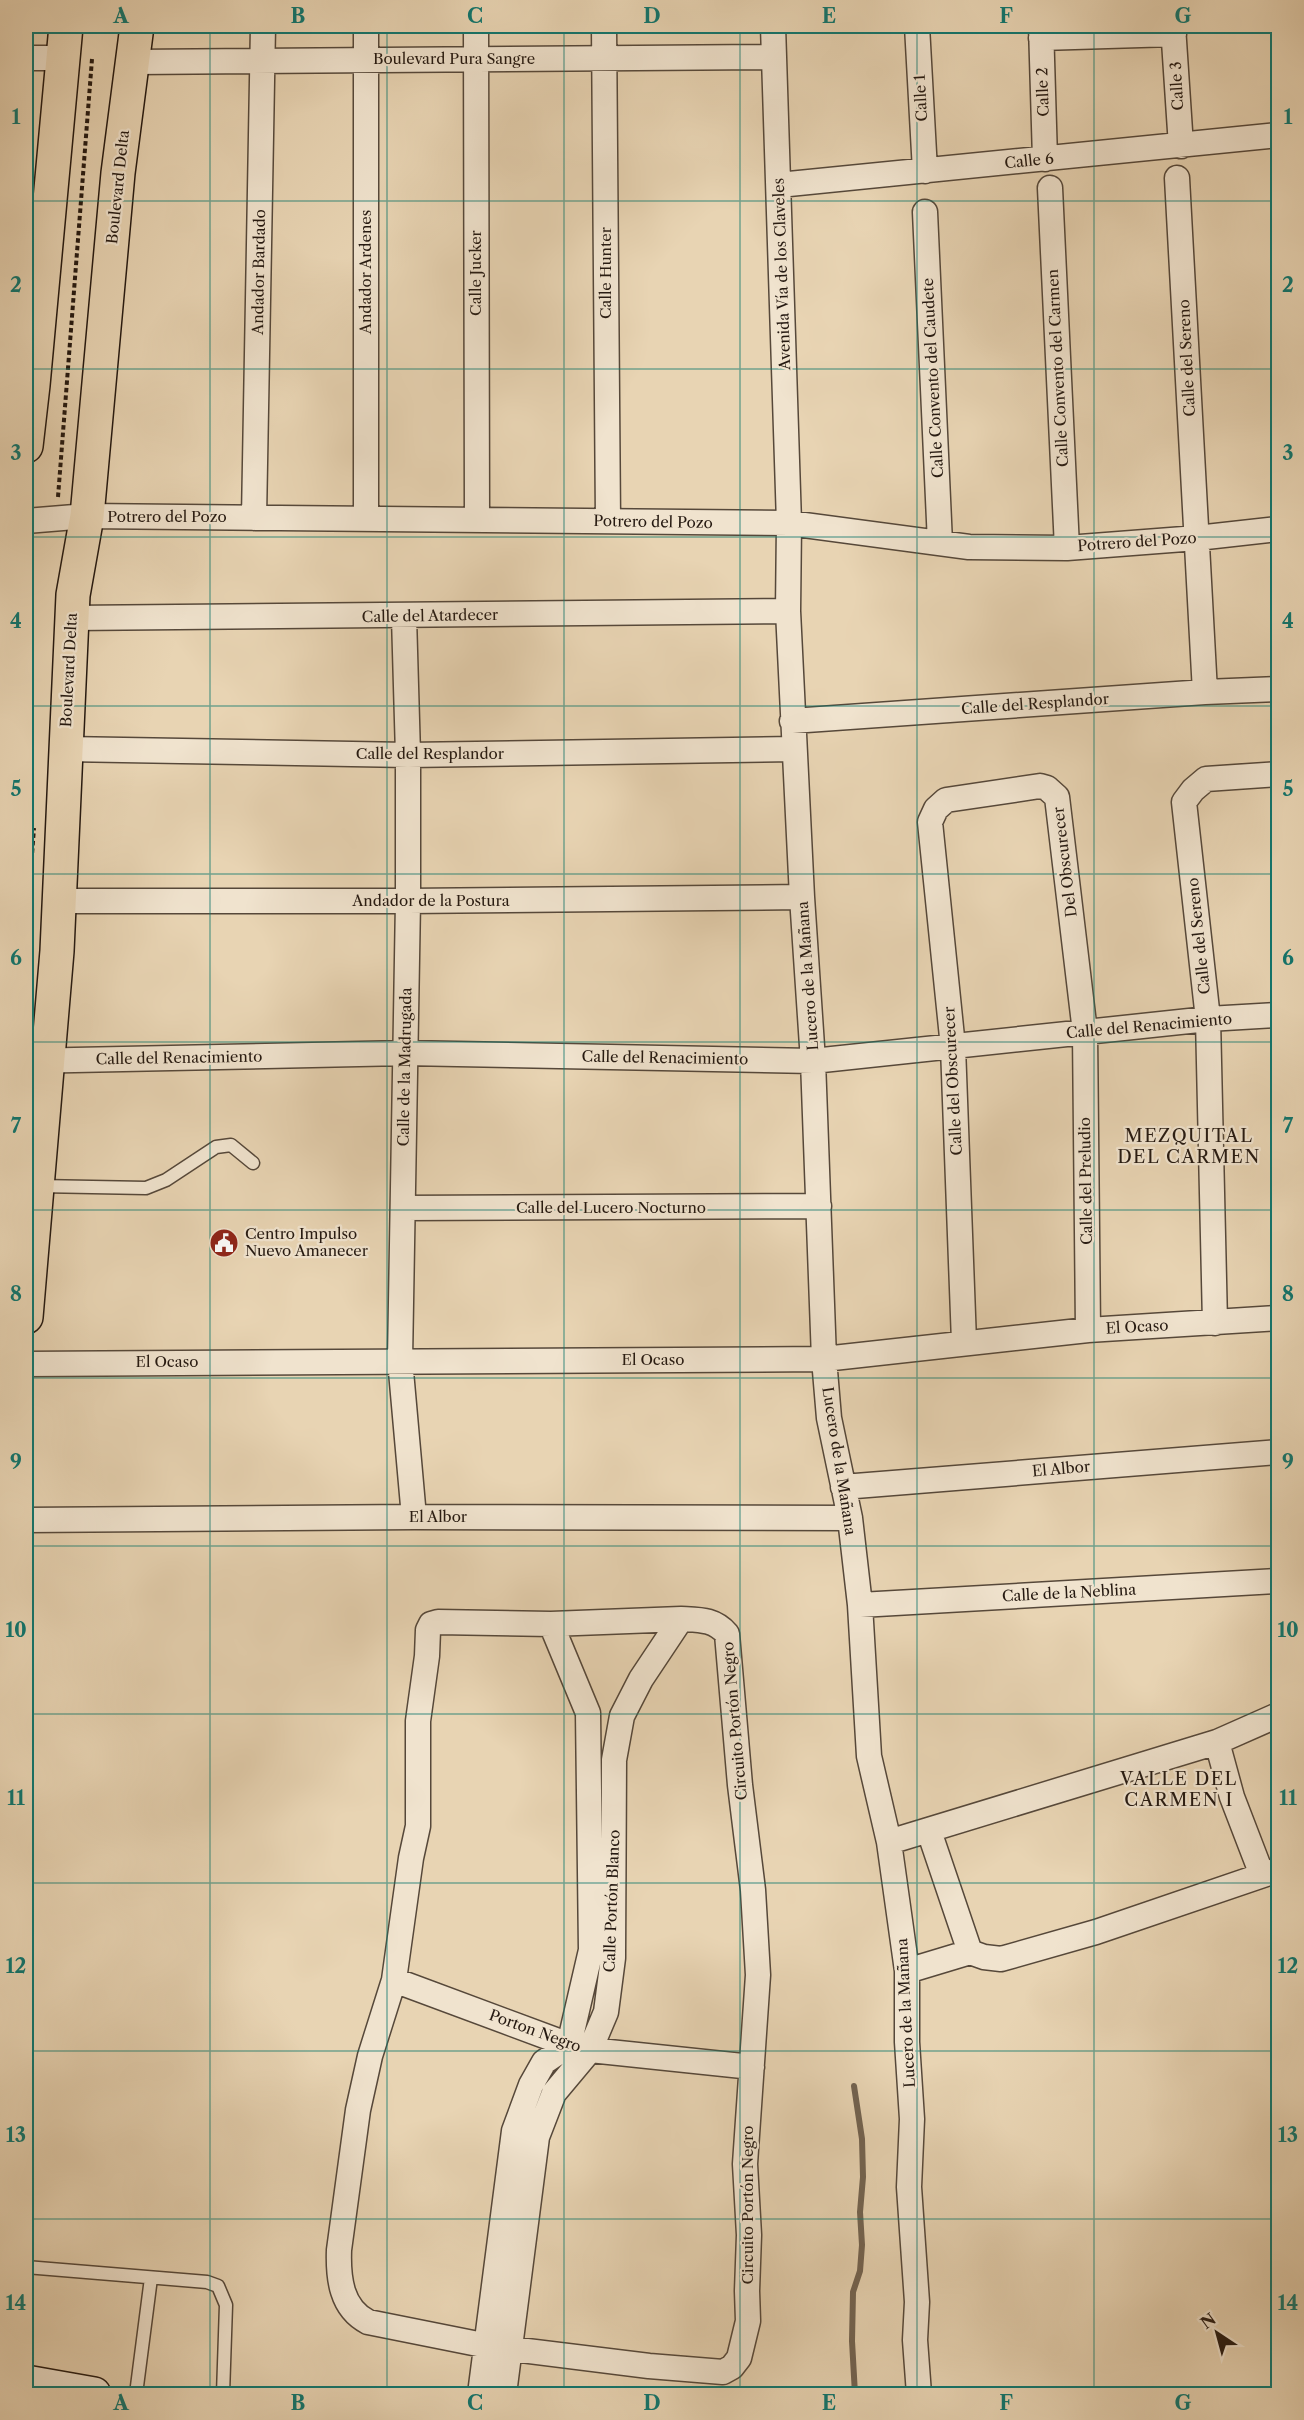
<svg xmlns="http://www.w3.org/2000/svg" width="1304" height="2420" font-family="'Libre Caslon Text',serif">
	<rect width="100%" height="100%" fill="#e8d4b3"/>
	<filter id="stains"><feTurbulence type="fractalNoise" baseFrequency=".00333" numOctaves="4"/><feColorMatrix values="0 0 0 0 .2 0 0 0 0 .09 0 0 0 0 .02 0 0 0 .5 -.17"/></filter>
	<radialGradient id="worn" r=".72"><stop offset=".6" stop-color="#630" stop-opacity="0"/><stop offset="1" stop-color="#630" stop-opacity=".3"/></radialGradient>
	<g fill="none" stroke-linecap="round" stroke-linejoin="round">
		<!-- stream -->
		<path stroke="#726351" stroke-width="6" d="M854,2086L862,2139L863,2177L860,2212L862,2245L860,2271L853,2292L852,2341L855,2394"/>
		<!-- lane casing -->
		<g stroke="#56483a" stroke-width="15">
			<path id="lane" d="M38,1186L146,1188L166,1180L216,1147L231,1145L253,1163
				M26,2267L207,2282L218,2286L226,2305L223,2394
				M136,2394L151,2278"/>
		</g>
		<!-- street casing -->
		<g stroke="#56483a" stroke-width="27">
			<path id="street" d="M476,26L477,520
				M604,26L608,521
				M773,26L789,523L788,611L802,897L813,1061L824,1359L829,1418L850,1518L860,1605L869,1756L889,1842L907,1971V2042L912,2119L909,2187L917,2302L915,2340L919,2394
				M917,26L925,171
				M1041,26L1045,159
				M1173,26L1181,146
				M1041,38L1174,34
				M26,58H64
				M134,62L774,57
				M1177,178L1205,692
				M779,185L1278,135
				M1050,188L1067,548
				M925,212L940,543
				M254,518L263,26
				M366,519V26
				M26,521L87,516L789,523L969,547L1067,548L1197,538L1278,529
				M404,617L408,755V901L400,1360L414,1517
				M72,618L788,611
				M792,721L1205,692L1278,689
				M65,749L408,755L794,749
				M59,901H408L802,897
				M26,1061L405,1053L813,1061L1208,1019L1278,1015
				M403,1208L819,1206
				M1215,1323L1208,1019L1184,802L1193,790L1206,779L1278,774
				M964,1342L953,1047L930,822L936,809L946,800L1040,786L1047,788L1057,797L1085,1032L1088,1330
				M26,1364L824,1359L1088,1330L1278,1318
				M843,1487L1278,1452
				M26,1520L414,1517L850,1518
				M860,1605L1278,1581
				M681,1619C700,1620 714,1619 727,1634L740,1785L753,1890L758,1975L745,2164L749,2235L747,2291L748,2321L739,2358L732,2367L723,2372L649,2366L488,2346L368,2322C341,2308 338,2278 339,2250L358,2110L370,2056L394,1980L411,1858L418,1826V1721L427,1656L428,1630L431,1624L438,1622L551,1624Z
				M1217,1742L1232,1797L1262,1875
				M929,1831L970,1952L984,1957L1001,1959L1096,1932L1278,1870
				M889,1842L1217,1742L1278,1715
				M907,1971L970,1952
				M394,1980L569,2045L590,2050L752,2067
				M480,2394L514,2131L531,2085L544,2062L569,2045L591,1950L588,1713L551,1624
				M504,2394L537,2137L554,2093L590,2050L606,2012L613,1958L614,1760L622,1716L641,1679L681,1619"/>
		</g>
		<!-- secondary casing -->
		<g stroke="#251911" stroke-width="36">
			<path id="secondary" d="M26,2382L94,2394"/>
		</g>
		<!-- primary casing -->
		<g stroke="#251911" stroke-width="36">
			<path id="primary" d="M26,446L33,385L66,26
				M26,1317L57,951L73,595L87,516L118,173L137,26"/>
		</g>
		<!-- path -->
		<path stroke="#251911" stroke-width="4" stroke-dasharray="4.5 3" stroke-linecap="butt" d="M58,497L92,59
			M26,935L34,828"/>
		<!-- lane -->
		<use href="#lane" stroke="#f0e3ce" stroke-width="12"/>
		<!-- street -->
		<use href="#street" stroke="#f0e3ce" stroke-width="24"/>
		<!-- secondary -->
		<use href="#secondary" stroke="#f0e3ce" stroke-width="33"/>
		<!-- primary -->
		<use href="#primary" stroke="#e8d4b3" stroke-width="33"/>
	</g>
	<!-- grid -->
	<path fill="none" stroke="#0f766e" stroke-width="1.5" stroke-opacity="0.55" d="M210,26V2394M387,26V2394M564,26V2394M740,26V2394M917,26V2394M1094,26V2394M26,201H1278M26,369H1278M26,537H1278M26,706H1278M26,874H1278M26,1042H1278M26,1210H1278M26,1378H1278M26,1546H1278M26,1714H1278M26,1883H1278M26,2051H1278M26,2219H1278"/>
	<!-- icons -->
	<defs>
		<g id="civic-disc" transform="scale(1.5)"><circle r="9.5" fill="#8f2418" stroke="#f0e3ce"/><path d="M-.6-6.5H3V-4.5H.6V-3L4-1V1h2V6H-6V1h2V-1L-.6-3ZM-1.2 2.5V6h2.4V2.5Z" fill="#fff"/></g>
	</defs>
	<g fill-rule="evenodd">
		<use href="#civic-disc" x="224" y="1243"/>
	</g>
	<g text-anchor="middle" stroke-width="4.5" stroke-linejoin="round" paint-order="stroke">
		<!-- street labels -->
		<g font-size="15" fill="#251911" stroke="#f0e3ce">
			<text x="454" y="64">Boulevard Pura Sangre</text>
			<text transform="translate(1177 86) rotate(-93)" y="5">Calle 3</text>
			<text transform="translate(1043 92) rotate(-92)" y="5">Calle 2</text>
			<text transform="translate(921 98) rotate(-93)" y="5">Calle 1</text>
			<text transform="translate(1029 161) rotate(-6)" y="5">Calle 6</text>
			<text transform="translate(118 187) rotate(-84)" y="5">Boulevard Delta</text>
			<text transform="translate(259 272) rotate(-89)" y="5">Andador Bardado</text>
			<text transform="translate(366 272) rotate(-90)" y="5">Andador Ardenes</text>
			<text transform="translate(476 273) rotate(-90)" y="5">Calle Jucker</text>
			<text transform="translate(606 273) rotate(-90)" y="5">Calle Hunter</text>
			<text transform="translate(782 274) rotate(-92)" y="5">Avenida Vía de los Claveles</text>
			<text transform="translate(1187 358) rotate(-93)" y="5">Calle del Sereno</text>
			<text transform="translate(1058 368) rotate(-93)" y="5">Calle Convento del Carmen</text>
			<text transform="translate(933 378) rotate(-93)" y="5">Calle Convento del Caudete</text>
			<text x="167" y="522">Potrero del Pozo</text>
			<text transform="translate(653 522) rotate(1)" y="5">Potrero del Pozo</text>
			<text transform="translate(1137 542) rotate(-4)" y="5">Potrero del Pozo</text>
			<text transform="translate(430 616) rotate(-1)" y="5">Calle del Atardecer</text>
			<text transform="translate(69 670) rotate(-87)" y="5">Boulevard Delta</text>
			<text transform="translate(1035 704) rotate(-4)" y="5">Calle del Resplandor</text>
			<text x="430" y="759">Calle del Resplandor</text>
			<text transform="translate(1065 862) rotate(-97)" y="5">Del Obscurecer</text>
			<text x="431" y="906">Andador de la Postura</text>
			<text transform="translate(1199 936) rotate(-96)" y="5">Calle del Sereno</text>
			<text transform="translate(808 976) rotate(-94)" y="5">Lucero de la Mañana</text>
			<text transform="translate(1149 1026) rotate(-5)" y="5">Calle del Renacimiento</text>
			<text transform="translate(179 1058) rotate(-1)" y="5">Calle del Renacimiento</text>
			<text transform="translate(665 1058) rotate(1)" y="5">Calle del Renacimiento</text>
			<text transform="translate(405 1067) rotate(-89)" y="5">Calle de la Madrugada</text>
			<text transform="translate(953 1081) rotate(-93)" y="5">Calle del Obscurecer</text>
			<text transform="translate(1086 1181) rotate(-91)" y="5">Calle del Preludio</text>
			<text x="611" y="1213">Calle del Lucero Nocturno</text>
			<text transform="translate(1137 1327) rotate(-3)" y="5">El Ocaso</text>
			<text x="653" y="1365">El Ocaso</text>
			<text x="167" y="1367">El Ocaso</text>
			<text transform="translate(839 1461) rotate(81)" y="5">Lucero de la Mañana</text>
			<text transform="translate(1061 1469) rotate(-5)" y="5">El Albor</text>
			<text x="438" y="1522">El Albor</text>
			<text transform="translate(1069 1593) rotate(-3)" y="5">Calle de la Neblina</text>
			<text transform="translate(735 1721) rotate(-95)" y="5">Circuito Portón Negro</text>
			<text transform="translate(612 1901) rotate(-88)" y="5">Calle Portón Blanco</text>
			<text transform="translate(906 2013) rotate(-93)" y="5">Lucero de la Mañana</text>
			<text transform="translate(535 2031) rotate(20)" y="5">Porton Negro</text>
			<text transform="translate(748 2205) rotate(-90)" y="5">Circuito Portón Negro</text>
		</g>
		<!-- poi labels -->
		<g font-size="15" fill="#251911" stroke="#f0e3ce" text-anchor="start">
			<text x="245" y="1239">Centro Impulso<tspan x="245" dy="17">Nuevo Amanecer</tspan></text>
		</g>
		<!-- quarter labels -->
		<g font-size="18" letter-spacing="1.5" fill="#251911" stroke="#f0e3ce">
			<text x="1189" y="1142">MEZQUITAL<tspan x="1189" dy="21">DEL CARMEN</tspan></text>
			<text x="1179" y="1785">VALLE DEL<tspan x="1179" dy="21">CARMEN I</tspan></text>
		</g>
	</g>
	<!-- margin -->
	<rect width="1304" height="2420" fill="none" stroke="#e8d4b3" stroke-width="66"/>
	<!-- north arrow -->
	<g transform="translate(1217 2333) rotate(324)" stroke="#f0e3ce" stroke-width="4.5" paint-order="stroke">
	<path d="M0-4.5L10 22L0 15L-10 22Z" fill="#251911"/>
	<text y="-9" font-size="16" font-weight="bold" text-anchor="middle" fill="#251911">N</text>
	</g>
	<rect x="33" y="33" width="1238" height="2354" fill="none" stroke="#0f766e" stroke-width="2"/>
	<g font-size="20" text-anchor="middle" font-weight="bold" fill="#0f766e">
		<text x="121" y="23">A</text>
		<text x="298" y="23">B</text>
		<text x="475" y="23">C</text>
		<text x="652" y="23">D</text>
		<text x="829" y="23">E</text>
		<text x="1006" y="23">F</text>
		<text x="1183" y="23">G</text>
		<text x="16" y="124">1</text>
		<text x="1288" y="124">1</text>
		<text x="16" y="292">2</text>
		<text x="1288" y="292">2</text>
		<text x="16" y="460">3</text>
		<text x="1288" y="460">3</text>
		<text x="16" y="628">4</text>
		<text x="1288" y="628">4</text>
		<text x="16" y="796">5</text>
		<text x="1288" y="796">5</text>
		<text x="16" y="965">6</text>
		<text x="1288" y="965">6</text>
		<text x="16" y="1133">7</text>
		<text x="1288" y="1133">7</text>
		<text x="16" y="1301">8</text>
		<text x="1288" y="1301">8</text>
		<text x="16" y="1469">9</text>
		<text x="1288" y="1469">9</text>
		<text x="16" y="1637">10</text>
		<text x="1288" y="1637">10</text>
		<text x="16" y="1805">11</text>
		<text x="1288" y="1805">11</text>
		<text x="16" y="1973">12</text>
		<text x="1288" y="1973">12</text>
		<text x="16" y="2142">13</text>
		<text x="1288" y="2142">13</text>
		<text x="16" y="2310">14</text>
		<text x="1288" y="2310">14</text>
		<text x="121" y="2410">A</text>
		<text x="298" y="2410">B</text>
		<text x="475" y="2410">C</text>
		<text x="652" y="2410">D</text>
		<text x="829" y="2410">E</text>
		<text x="1006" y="2410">F</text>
		<text x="1183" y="2410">G</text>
	</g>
	<rect width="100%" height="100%" filter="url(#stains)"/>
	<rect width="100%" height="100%" fill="url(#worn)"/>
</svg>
